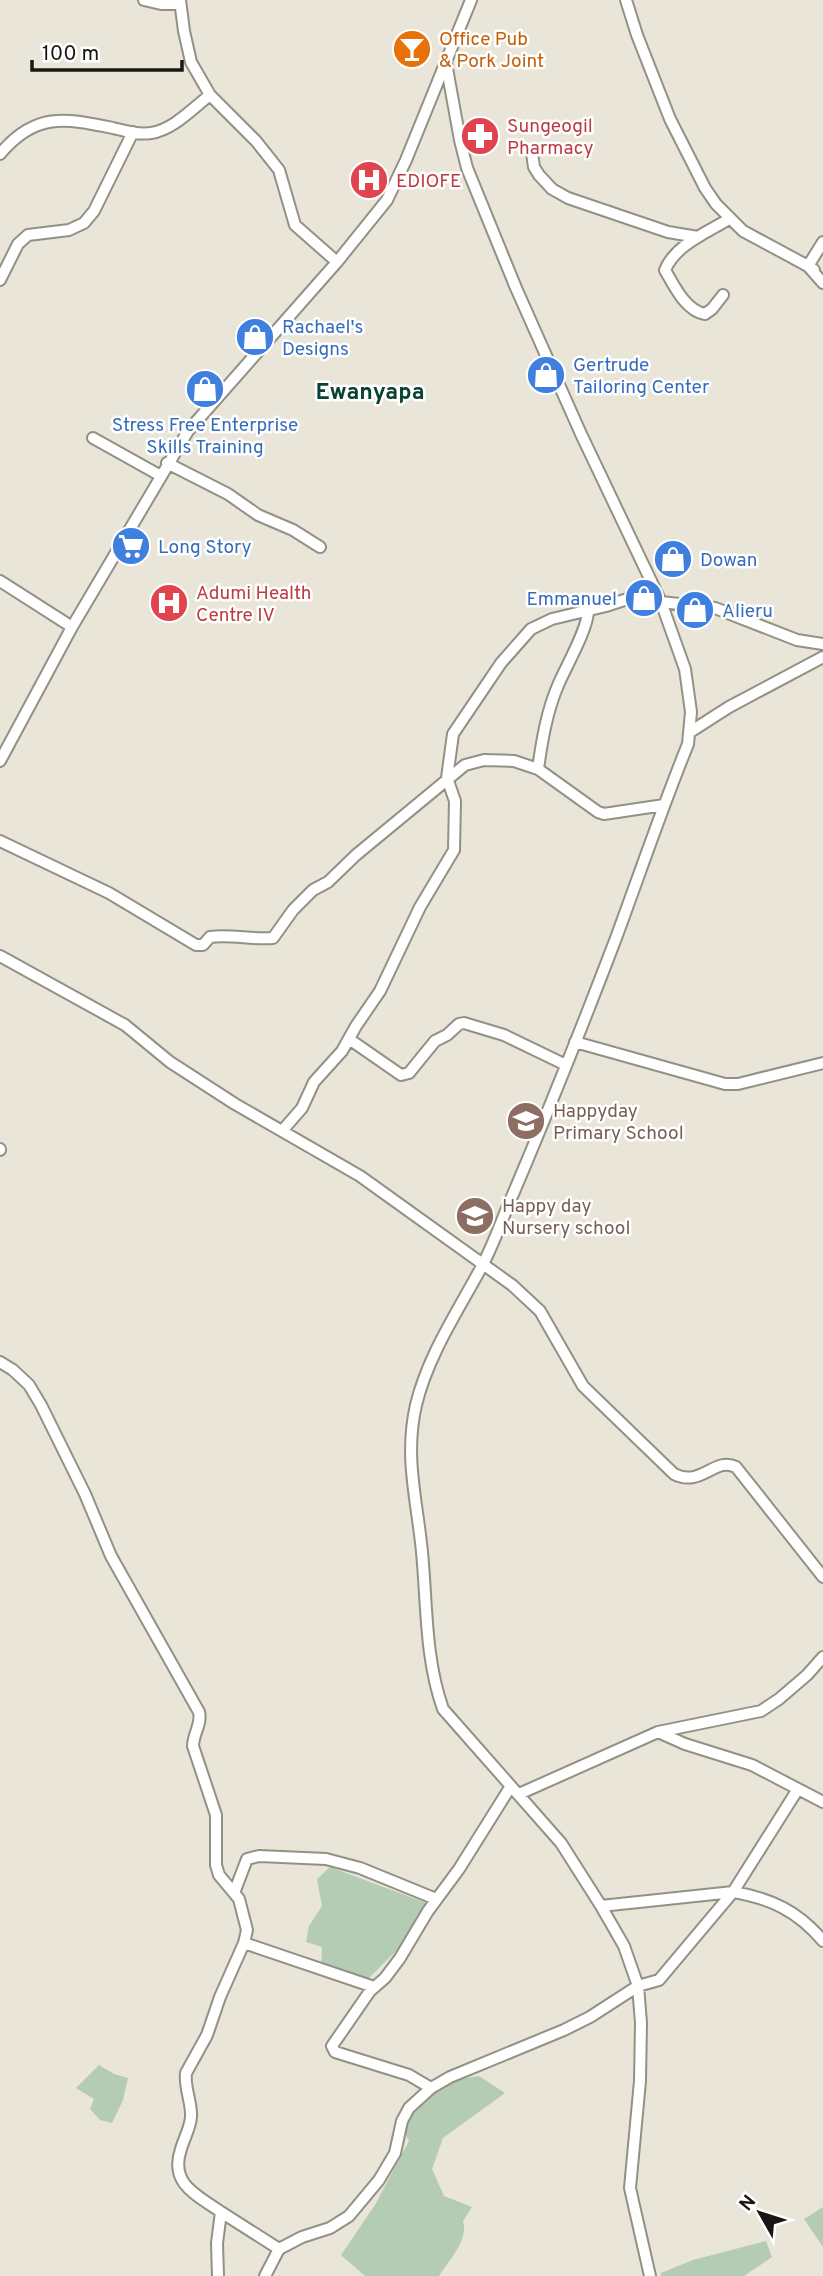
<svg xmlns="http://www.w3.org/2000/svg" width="823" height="2276" font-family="Overpass,sans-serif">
	<rect width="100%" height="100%" fill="#e9e5d9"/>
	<!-- green -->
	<path fill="#b4ccb4" d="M330,1867L429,1904L396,1951L366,1981L321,1969L322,1947L306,1942L309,1926L322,1906L317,1879Z
		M99,2065L114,2074L128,2078L123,2100L112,2123L100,2120L90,2109L94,2099L76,2088Z
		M479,2076L505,2093L443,2138L432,2169L444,2196L472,2207L463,2221C469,2240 449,2260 439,2276H365L341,2255L375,2205L409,2141L402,2127L412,2107L454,2080Z
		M823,2207V2247L804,2219Z
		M766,2241L772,2257L744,2276H661V2273L693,2260Z"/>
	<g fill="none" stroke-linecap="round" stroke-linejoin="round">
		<!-- minor casing -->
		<g stroke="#939084" stroke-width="14">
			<path id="minor" d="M144,0L161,4H180
				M180,0L184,31L191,62L210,95L256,141L279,170L295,225L337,262
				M626,0L637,35L670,119L705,188L716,204L743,231L808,266L823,283
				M446,63L460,140L467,168L516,288L581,434L661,602L685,669L691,712L688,744C662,808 640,873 616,938C581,1030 544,1122 505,1213C498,1231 491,1249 482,1266C458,1311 428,1355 416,1405C404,1457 417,1500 422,1552C427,1604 425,1659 443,1709L561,1843L601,1906L624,1946L638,1986L641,2023L640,2081L630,2188L650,2276
				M532,153L534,167L539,175L552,189L568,198L668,232L698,237
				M0,154C35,112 65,118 113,128C125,131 138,135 151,133C173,130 193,108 210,95
				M814,270L808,266L823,242
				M0,280L18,244L28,235L69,230L84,223L94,211L133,132
				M723,295L712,309L705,314C686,311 674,286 665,270C675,245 708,232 729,219
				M93,438L161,476
				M167,463L228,494L258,515L293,530L320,547
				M0,581L72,627
				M661,602L715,608L797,640L823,644
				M690,732L729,707L823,657
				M0,761L72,627L188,431L337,262L387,200L406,160L471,0
				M538,769C542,740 547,710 559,683C567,665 588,628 588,611
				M0,841L109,893L196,945H203L210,937C231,934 252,940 273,938L293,910L313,890L328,882L356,855L465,765L484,760L514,761L538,769L598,812L604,814L664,805
				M0,956L125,1025L170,1062L235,1104L360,1176L512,1285L540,1311L583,1386L674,1474C701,1488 715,1456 736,1467L823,1577
				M349,1039L401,1075L409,1073L435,1041L447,1035L459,1024L464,1023L504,1035L566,1065
				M575,1042L725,1084H738L823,1063
				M282,1131L302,1108L314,1082L342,1051L356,1026L380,991L420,907L454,850L455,801L447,778L453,734L501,663L531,629L552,619L606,606L655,590
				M0,1149V1150
				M0,1362L13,1370L29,1385L41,1405L85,1494L111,1556L199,1712C202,1724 193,1734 193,1746L216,1815V1865L219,1875L239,1899L247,1930L244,1943L220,1997L207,2035L186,2073C184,2088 192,2102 191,2117C190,2129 184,2138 181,2149C169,2184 197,2195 221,2212L217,2243L218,2276
				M658,1732L685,1744L752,1765L823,1802
				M519,1794L658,1732L761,1711L779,1699L807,1675L823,1657
				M234,1893L247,1859L259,1856L326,1859L360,1868L436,1899
				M601,1906L733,1892C770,1898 798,1911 823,1941
				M244,1943L374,1987
				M431,2088L409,2075L335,2052L332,2046L370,1991L385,1978L400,1958L428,1911L459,1869L511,1786
				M221,2212L279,2249
				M265,2276L279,2249L302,2237L330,2228L349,2216L379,2180L395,2153L402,2121L409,2108L431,2088L450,2077L564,2030L590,2017L638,1986L659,1980L733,1892L798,1789"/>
		</g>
		<!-- minor -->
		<use href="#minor" stroke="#fff" stroke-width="10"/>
	</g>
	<!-- icons -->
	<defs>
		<g id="bar-disc" transform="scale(2.0125)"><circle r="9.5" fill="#e8710a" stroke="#fff"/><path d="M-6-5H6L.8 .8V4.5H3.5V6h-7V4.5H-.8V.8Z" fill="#fff"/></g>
		<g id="pharmacy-disc" transform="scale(2.0125)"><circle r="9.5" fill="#e0444e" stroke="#fff"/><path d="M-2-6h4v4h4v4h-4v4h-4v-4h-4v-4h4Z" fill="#fff"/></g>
		<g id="hospital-disc" transform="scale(2.0125)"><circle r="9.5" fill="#e0444e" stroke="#fff"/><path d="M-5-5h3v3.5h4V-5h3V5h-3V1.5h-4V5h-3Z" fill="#fff"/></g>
		<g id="shop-disc" transform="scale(2.0125)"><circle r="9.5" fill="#3f7fe0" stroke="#fff"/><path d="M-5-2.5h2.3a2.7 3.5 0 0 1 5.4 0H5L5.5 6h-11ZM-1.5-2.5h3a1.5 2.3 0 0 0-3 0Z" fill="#fff"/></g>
		<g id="supermarket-disc" transform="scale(2.0125)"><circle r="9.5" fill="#3f7fe0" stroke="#fff"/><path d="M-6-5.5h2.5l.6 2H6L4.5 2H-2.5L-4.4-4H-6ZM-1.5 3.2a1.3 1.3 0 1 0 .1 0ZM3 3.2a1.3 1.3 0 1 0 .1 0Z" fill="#fff"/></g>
		<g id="school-disc" transform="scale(2.0125)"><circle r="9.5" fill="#8d6e63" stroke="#fff"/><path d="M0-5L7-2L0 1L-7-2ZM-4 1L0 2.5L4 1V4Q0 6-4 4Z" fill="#fff"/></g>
	</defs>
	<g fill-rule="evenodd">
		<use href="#bar-disc" x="412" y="49"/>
		<use href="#pharmacy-disc" x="480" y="136"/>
		<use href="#hospital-disc" x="369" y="180"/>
		<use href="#shop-disc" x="255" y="337"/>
		<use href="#shop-disc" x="546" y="375"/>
		<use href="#shop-disc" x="205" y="389"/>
		<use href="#supermarket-disc" x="131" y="546"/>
		<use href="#shop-disc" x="673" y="559"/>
		<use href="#shop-disc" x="644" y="598"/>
		<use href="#hospital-disc" x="169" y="603"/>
		<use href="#shop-disc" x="695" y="610"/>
		<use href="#school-disc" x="526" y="1121"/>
		<use href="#school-disc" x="475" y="1216"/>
	</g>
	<g text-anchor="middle" stroke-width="5" stroke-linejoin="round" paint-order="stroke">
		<!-- food labels -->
		<g font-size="19" fill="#c56008" stroke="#fff" text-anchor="start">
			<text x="439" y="45">Office Pub<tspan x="439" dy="22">&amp; Pork Joint</tspan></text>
		</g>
		<!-- health labels -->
		<g font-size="19" fill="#be3a42" stroke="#fff" text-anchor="start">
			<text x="507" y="132">Sungeogil<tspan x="507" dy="22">Pharmacy</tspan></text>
			<text x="396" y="187">EDIOFE</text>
			<text x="196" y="599">Adumi Health<tspan x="196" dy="22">Centre IV</tspan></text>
		</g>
		<!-- shop labels -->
		<g font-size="19" fill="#366cbe" stroke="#fff" text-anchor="start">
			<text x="282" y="333">Rachael's<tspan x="282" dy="22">Designs</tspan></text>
			<text x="573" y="371">Gertrude<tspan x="573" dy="22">Tailoring Center</tspan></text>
			<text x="205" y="431" text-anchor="middle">Stress Free Enterprise<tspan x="205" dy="22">Skills Training</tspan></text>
			<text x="158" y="553">Long Story</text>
			<text x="700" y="566">Dowan</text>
			<text x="617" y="605" text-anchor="end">Emmanuel</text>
			<text x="722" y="617">Alieru</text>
		</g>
		<!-- education labels -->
		<g font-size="19" fill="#785e54" stroke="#fff" text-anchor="start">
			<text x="553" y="1117">Happyday<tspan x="553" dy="22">Primary School</tspan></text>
			<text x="502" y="1212">Happy day<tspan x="502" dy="22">Nursery school</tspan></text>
		</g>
		<!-- quarter labels -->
		<g font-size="23" font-weight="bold" fill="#094235" stroke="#fff">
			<text x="370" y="399">Ewanyapa</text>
		</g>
	</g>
	<!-- north arrow -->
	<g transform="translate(760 2213) rotate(309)" stroke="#ffffff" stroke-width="5" paint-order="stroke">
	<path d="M0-5L12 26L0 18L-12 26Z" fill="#191713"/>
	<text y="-10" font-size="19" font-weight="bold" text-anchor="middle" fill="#191713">N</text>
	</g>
	<!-- scale -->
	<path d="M32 60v10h150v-10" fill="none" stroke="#191713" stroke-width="3.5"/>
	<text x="42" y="60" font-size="21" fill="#191713" stroke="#ffffff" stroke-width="5" paint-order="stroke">100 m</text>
</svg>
